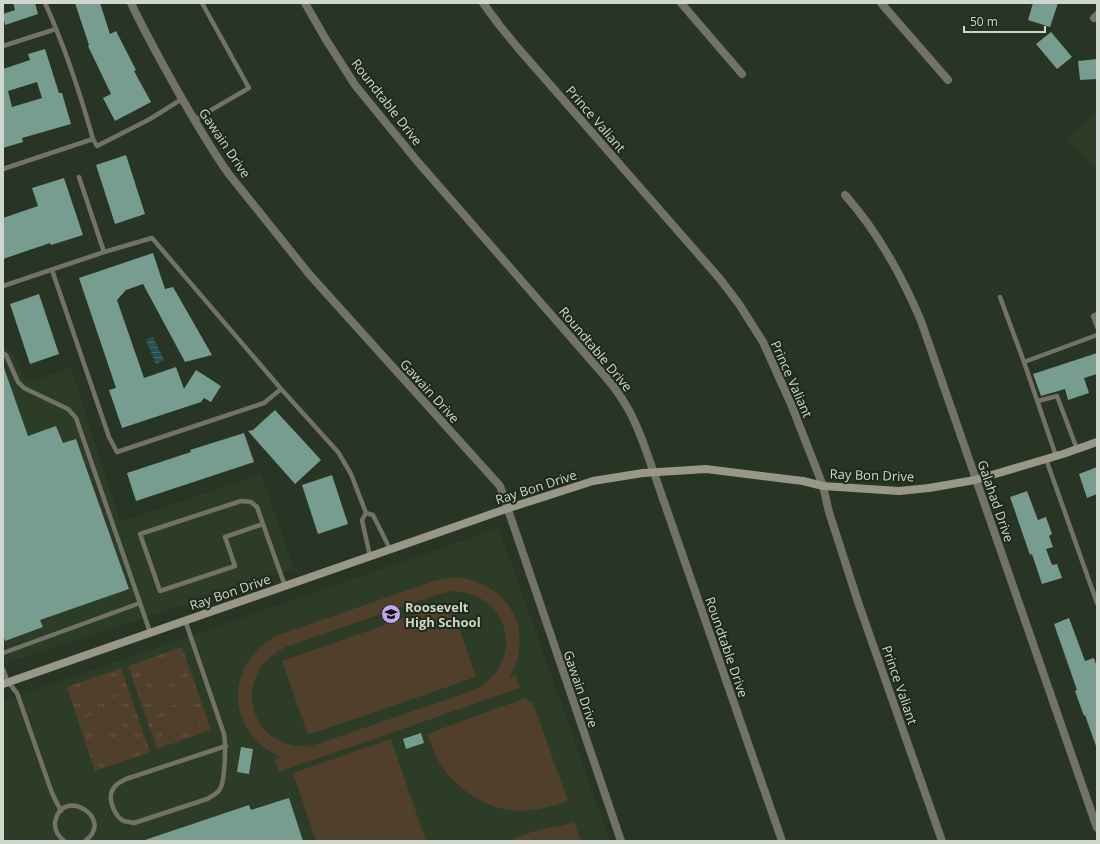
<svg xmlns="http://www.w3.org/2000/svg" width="1100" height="844" font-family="'Open Sans',sans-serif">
	<defs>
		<pattern id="park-tufts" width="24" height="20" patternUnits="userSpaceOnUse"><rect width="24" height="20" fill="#4f3f2b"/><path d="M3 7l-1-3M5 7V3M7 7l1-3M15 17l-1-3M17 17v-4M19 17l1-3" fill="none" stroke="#675a49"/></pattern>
		<pattern id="water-rules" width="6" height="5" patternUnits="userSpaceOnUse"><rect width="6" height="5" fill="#275054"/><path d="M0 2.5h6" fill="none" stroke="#45686b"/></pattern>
	</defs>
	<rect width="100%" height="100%" fill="#283424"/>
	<!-- built -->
	<path fill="#2c3c26" d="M1097,112V171L1066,139Z
		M3,346L13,355L23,377L32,381L71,367L120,522L261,474L294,569L3,664Z
		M499,528L610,841H3V701Z"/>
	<!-- park -->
	<path fill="url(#park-tufts)" d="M182,647L211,730L157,749L128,666Z
		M121,668L150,752L95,771L67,687Z"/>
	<!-- pitch -->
	<path fill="#4f3f2b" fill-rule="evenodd" d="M454,577C507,581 536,629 510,677L516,676L520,688L279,772L274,760L281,757C223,732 224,659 281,634L434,581ZM454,591C513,595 526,666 472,691L311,746C248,752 229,673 286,647L439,594Z
		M450,602L476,677L308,735L282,661Z
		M174,655L180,672L144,684L138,667Z
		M113,676L119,693L83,706L77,688Z
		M184,683L190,700L154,712L148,695Z
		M525,698L533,703L568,801C553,806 539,810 523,811C493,812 462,793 444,770C436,760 432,746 427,734Z
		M122,704L128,721L92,734L86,717Z
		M194,711L200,728L164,740L158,723Z
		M132,732L138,749L102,762L96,745Z
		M391,739L426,841H316L293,773Z
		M574,822L581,841H509C521,836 533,831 546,828C556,826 565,826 574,822Z"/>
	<!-- water -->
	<path fill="url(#water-rules)" d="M153,337L164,360L156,364L146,340Z"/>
	<!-- building -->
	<path fill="#769d8f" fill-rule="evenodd" d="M13,3H35L38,14L5,25L3,14L15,10Z
		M75,3H100L110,34L116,31L136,70L134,71L151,102L115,121L103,98L111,94L88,46L89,45Z
		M1033,3H1058L1050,27L1028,20Z
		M1051,32L1072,57L1057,69L1036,44Z
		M45,49L59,93H62L71,124L22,138L23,142L3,148V69L30,60L28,54ZM37,82L42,98L12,107L8,91Z
		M1097,59V79L1080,80L1078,61Z
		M126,155L145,214L115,224L96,165Z
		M64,178L83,235L51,245L50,243L3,259V218L38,206L32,188Z
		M153,253L165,289L173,287L212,355L185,362L143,284L126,290L117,300L144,378L176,367L184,389L196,370L221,386L211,402L204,398L201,402L122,428L109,390L116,388L79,278Z
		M39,294L59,354L30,364L10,304Z
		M1097,353V374L1084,378L1089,393L1068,400L1065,389L1041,396L1033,374Z
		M3,368H4L28,436L56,426L63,443L76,439L129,589L40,620L43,627L5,641L3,634Z
		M275,410L321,460L295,484L248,431L253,430Z
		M244,433L254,462L136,501L127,473L191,452L190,450Z
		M1097,467V494L1087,498L1079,474Z
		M332,475L348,524L318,534L302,485Z
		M1027,491L1038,520L1046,517L1052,534L1049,536L1053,547L1046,549L1052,565L1057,564L1062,578L1042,584L1032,554L1030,555L1010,497Z
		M1069,618L1085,661L1094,658L1097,667V745L1096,746L1085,715L1084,716L1075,691L1077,690L1054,624Z
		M421,733L424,743L406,749L403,739Z
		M241,747L253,749L249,774L237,772Z
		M289,798L303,841H145V840L249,805L251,810Z"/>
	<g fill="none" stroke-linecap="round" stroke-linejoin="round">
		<!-- lane -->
		<path stroke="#737269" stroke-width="4.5" d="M3,46L56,29
			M194,120L249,88L202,3
			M93,139L97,146L150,119L182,99
			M3,169L93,139C80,93 65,47 45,3
			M79,177L104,252
			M52,270L109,437L117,452L264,403L281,389
			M3,286L104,252L152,238L282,390L338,452L351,474L366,513L362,520L370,556
			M1000,297L1024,362L1056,456
			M1097,314L1093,316L1097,327
			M3,353L6,355L18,382L24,388L68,409L76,418L150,632
			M1024,362L1097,335
			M1038,401L1057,396L1077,449
			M1046,459L1097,603
			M366,513L373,515L390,549
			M263,524L225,537L235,566L160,591L140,534L241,501L251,502L257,507L285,586
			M185,620L224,734C226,745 225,781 220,789C217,794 212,796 207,799L134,823C131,822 127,822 124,821C115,817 108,800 112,791C115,784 120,782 126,779L226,746
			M3,653L140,603
			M3,669L8,682L17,693L52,793L61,811
			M64,841C58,836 54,830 55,822C62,785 116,819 85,841"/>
		<!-- street -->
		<path stroke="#737269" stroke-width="8" d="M131,3C145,33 161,61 177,90C193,118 209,146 228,173L309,274L500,486L621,841
			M305,3L325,38L355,85L417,161L603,374C612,384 620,395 627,407C639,427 646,451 654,473L782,841
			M483,3L500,26L518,48L720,279L739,304L763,342L791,404L823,486L829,512L858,602L942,841
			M681,3L742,74
			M881,3L948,80
			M1094,18L1097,15
			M845,195C878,232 902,276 921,321L1097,828"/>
		<!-- secondary -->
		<path stroke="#989788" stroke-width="8" d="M3,684L506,509L593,481L643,473L706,469L803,481L823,486L899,491L929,488L975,480L1063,454L1097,442"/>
	</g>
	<!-- icons -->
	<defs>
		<g id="school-disc" transform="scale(1)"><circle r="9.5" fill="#c5a7f1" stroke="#1f2a1a"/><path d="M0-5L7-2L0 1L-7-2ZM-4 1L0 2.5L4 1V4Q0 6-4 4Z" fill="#111"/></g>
	</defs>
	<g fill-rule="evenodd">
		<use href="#school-disc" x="391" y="614"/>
	</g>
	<g text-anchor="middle" stroke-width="4" stroke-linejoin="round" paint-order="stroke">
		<!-- street labels -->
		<g font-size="13" fill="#cfd7cd" stroke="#1f2a1a">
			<text transform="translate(387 102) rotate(52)" y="5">Roundtable Drive</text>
			<text transform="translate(596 119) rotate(49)" y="5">Prince Valiant</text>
			<text transform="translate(225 143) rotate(56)" y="5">Gawain Drive</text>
			<text transform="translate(596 349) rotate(50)" y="5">Roundtable Drive</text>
			<text transform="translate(792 379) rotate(66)" y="5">Prince Valiant</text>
			<text transform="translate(430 391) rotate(48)" y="5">Gawain Drive</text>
			<text transform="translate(872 475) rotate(2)" y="5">Ray Bon Drive</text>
			<text transform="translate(536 487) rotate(-18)" y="5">Ray Bon Drive</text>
			<text transform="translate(996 501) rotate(71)" y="5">Galahad Drive</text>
			<text transform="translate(230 592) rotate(-19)" y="5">Ray Bon Drive</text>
			<text transform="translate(727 647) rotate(71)" y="5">Roundtable Drive</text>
			<text transform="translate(900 685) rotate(71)" y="5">Prince Valiant</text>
			<text transform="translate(581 689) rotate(71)" y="5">Gawain Drive</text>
		</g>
		<!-- poi labels -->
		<g font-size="13" font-weight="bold" fill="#cfd7cd" stroke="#1f2a1a" text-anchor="start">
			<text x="405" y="612">Roosevelt<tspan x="405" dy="15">High School</tspan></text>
		</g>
	</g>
	<!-- border -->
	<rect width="1100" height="844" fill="none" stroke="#cfd7cd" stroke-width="8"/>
	<!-- scale -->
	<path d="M964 26v6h81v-6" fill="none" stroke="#cfd7cd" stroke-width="2"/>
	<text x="970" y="26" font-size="12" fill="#cfd7cd" stroke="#1f2a1a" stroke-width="3" paint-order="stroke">50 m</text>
</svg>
